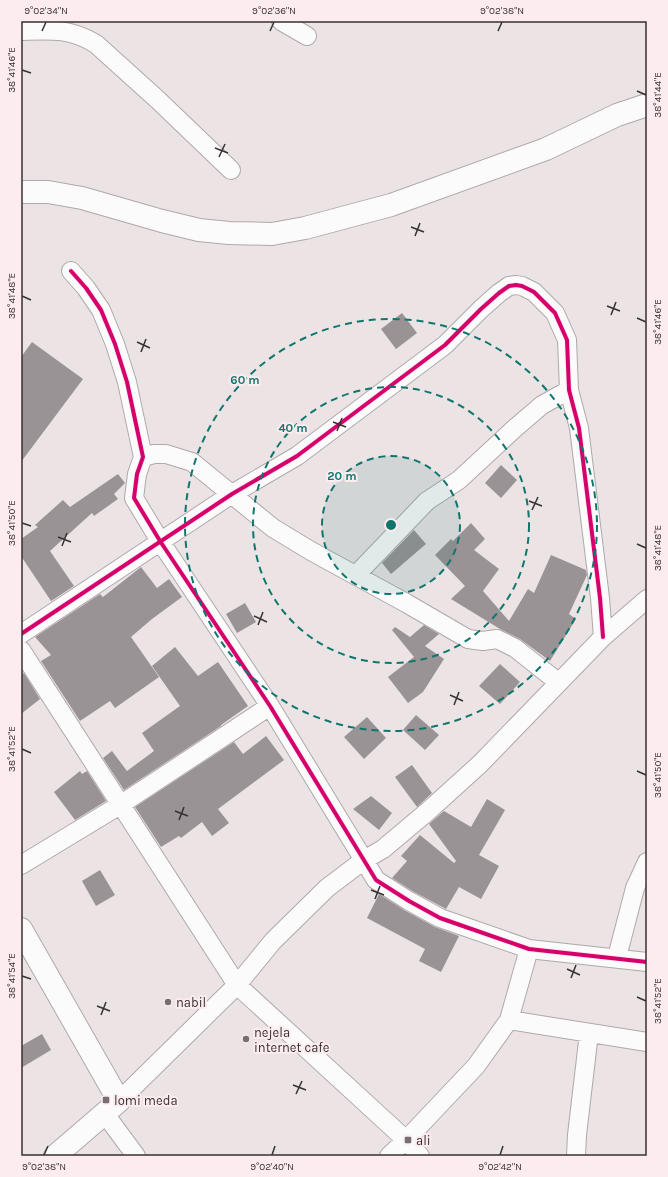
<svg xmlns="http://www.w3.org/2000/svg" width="668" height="1177" font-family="Karla,sans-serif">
	<rect width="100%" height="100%" fill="#ece3e5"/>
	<!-- building -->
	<path fill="#9a9395" d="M402,313L417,333L396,349L381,329Z
		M32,342L83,379L21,462V357Z
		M501,465L517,480L501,498L485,483Z
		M118,474L125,483L114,494L118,499L94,516L92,513L50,551L74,586L51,601L21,556V539L38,527L35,525L63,500L70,507Z
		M471,523L485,539L474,550L499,569L483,591L509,621L528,589L534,593L551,555L586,570L587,575L569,614L576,619L550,661L520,639L500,629L451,599L465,586L435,555L451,539L453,541Z
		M414,530L426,544L391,574L382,563Z
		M141,567L157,588L169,579L182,597L152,619L131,637L159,677L115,708L110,701L80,721L41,661L51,655L35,637L100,594L103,597Z
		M245,603L256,622L237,633L226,614Z
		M424,625L439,634L425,646L444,659L423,692L408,703L388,677L414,657L392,630L395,627L410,637Z
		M175,647L198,676L218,662L248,706L221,725V726L124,790L103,758L112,751L127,771L154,751L142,733L180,706L152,666Z
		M500,664L520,682L500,704L479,686Z
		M24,673L40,699L21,714V675Z
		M416,715L439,735L425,750L403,730Z
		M367,717L386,738L364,759L344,737Z
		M266,736L284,760L218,809L229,823L212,836L202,822L181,838L179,836L161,847L135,807L234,742L243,754Z
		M412,765L432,793L417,807L395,777Z
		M80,771L82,774L87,771L106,801L75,820L54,792Z
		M371,796L392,813L379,830L353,809Z
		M487,799L505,810L479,855L499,866L481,899L459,887L446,909L414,892L392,878L407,861L401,856L420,835L454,863L456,861L429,824L444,811L471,827Z
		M100,870L115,895L96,906L82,881Z
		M379,894L404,910L435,927L459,936L441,972L419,961L425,949L367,918Z
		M42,1034L51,1050L21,1068V1046Z"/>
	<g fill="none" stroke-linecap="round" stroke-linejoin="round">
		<!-- minor casing -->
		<g stroke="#afa8aa" stroke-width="20">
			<path id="minor" d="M281,21L307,36
				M21,31C50,30 70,28 96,44L158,100L231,170
				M71,271L86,288L101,310L115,344L127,382L143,457L137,474L134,498L160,541L270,706L376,880L409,901L440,918L529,949L647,962
				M143,457L154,454H166L192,462L273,528L311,551L406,603L468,639L483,641L497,639L515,648L558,682
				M356,575L427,501L459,480L514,429L542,405L569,390
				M21,634L232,494L297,456L445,345L481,309L499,293L509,286L516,285L522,286L534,292L555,313L567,340L569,390L579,428L600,598L603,637
				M21,650L237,985L406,1140L420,1156
				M21,865L120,805L270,706
				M617,957L635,888L647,862
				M509,1020L647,1042
				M119,1101L237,985L273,941L327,888L364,860L383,849L427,812L480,764L603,637L647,599
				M105,1114L136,1156
				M389,1156L406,1140L476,1066L509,1020L529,949
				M576,1156L577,1135L589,1033"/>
		</g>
		<!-- tertiary casing -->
		<g stroke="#afa8aa" stroke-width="24">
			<path id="tertiary" d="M21,192H48L82,198L162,221L199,230L229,233L272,234L305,228L391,205L546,149L617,115L647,105
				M21,929L119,1101L55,1156"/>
		</g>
		<!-- minor -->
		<use href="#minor" stroke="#fcfbfb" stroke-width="18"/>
		<!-- tertiary -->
		<use href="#tertiary" stroke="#fcfbfb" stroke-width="22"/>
		<!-- cycleway casing -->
		<g stroke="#fdecef" stroke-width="6">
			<path id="cycleway" d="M71,271L86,288L101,310L115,344L127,382L143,457L137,474L134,498L160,541L270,706L376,880L409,901L440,918L529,949L647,962
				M21,634L232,494L297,456L445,345L481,309L499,293L509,286L516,285L522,286L534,292L555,313L567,340L569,390L579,428L600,598L603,637"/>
		</g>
		<!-- cycleway -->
		<use href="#cycleway" stroke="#d6006c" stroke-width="4"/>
	</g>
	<!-- ticks -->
	<path fill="none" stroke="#373132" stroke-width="1.5" d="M42,31L46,22M270,31L274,22M498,31L502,22M22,70L31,73M637,91L646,95M215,148L228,153M219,157L225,144M411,227L424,232M415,236L420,223M22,296L31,300M607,306L620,311M611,315L616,302M637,318L646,322M137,342L150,348M141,352L146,339M333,422L346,427M337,431L342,418M529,501L542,506M532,510L538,497M22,523L31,526M58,537L71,542M637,544L646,548M62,546L67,533M254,616L267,622M258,625L263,612M450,695L463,701M454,705L459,692M22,749L31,753M637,771L646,775M175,811L188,816M179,820L184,807M371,890L384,895M375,899L380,886M567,969L580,975M22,976L31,979M571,978L576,965M637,997L646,1001M97,1006L110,1011M101,1015L106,1002M293,1085L306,1090M296,1094L302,1081M44,1155L48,1146M272,1155L275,1146M500,1155L503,1146"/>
	<!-- distance rings -->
	<circle cx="391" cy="525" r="69" fill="#0f766e" fill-opacity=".12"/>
	<g fill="none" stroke="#0f766e" stroke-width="2" stroke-dasharray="7 5">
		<circle cx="391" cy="525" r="69"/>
		<circle cx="391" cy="525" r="138"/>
		<circle cx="391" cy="525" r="206"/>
	</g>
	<!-- markers -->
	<g fill="#766f71" stroke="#fdecef" stroke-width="1.5">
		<circle cx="168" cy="1002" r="4"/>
		<circle cx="246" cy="1039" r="4"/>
		<rect x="102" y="1096" width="8" height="8" rx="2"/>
		<rect x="404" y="1136" width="8" height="8" rx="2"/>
	</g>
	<g text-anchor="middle" stroke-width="4" stroke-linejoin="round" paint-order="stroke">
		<!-- poi labels -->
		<g font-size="13" fill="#373132" stroke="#fdecef" text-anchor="start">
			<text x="176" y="1007">nabil</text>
			<text x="254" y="1037">nejela<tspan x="254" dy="15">internet cafe</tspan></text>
			<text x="114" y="1105">lomi meda</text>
			<text x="416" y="1145">ali</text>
		</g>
	</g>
	<circle cx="391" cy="525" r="6" fill="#0f766e" stroke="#fdecef" stroke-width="2"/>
	<g font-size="12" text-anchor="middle" font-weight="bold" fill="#0f766e" stroke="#fdecef" stroke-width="4" stroke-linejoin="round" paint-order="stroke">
		<text x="245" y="384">60 m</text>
		<text x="293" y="432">40 m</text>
		<text x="342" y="480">20 m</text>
	</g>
	<!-- border -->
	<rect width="668" height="1177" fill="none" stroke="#fdecef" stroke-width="44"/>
	<rect x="22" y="22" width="624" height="1133" fill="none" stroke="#373132" stroke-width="1.5"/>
	<g font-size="10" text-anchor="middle" fill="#373132">
		<text x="46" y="14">9°02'34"N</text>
		<text x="274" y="14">9°02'36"N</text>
		<text x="502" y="14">9°02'38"N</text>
		<text transform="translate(11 70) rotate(-90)" y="4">38°41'46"E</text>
		<text transform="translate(657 95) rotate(-90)" y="4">38°41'44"E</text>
		<text transform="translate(11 296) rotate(-90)" y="4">38°41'48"E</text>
		<text transform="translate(657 322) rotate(-90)" y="4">38°41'46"E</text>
		<text transform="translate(11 523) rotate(-90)" y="4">38°41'50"E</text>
		<text transform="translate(657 548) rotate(-90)" y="4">38°41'48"E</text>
		<text transform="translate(11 749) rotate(-90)" y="4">38°41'52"E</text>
		<text transform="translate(657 775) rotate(-90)" y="4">38°41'50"E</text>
		<text transform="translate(11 976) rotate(-90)" y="4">38°41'54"E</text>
		<text transform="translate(657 1001) rotate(-90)" y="4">38°41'52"E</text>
		<text x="44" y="1170">9°02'38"N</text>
		<text x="272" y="1170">9°02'40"N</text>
		<text x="500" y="1170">9°02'42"N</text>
	</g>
</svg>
